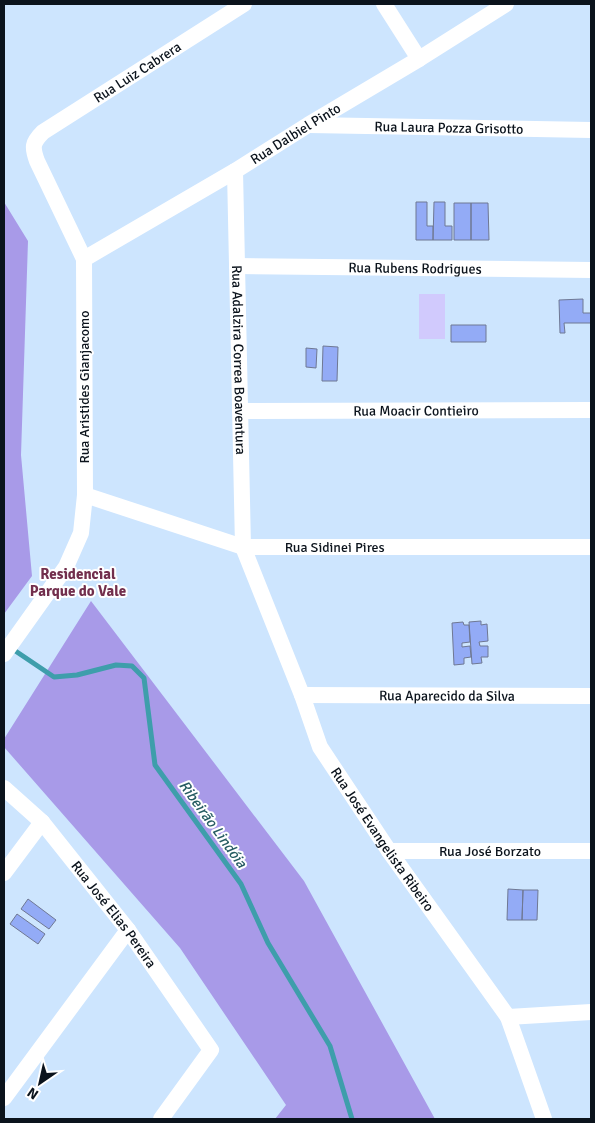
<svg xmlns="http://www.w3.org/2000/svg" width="595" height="1123" font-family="Signika,sans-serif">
	<rect width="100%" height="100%" fill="#cde5fe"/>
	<!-- green -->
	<path fill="#d1cafd" d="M419,294H445V339H419Z"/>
	<!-- forest -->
	<path fill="#a89ae8" d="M4,202L28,241L21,455L32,576L4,614Z
		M91,601L304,881L435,1119H275L286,1105L180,948L4,747V739Z"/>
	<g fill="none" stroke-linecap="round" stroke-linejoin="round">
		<!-- stream -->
		<path stroke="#3e9eab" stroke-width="5" d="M11,648L54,677L77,675L116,665L132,666L144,678L155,765L241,884L268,943L330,1046L352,1119"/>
	</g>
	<!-- building -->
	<path fill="#93abf6" stroke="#6f7893" d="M416,202H427V226H433V240H416Z
		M434,202H445V226H452V240H433Z
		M454,203H471V240H454Z
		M471,203H488L489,240H471Z
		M583,299V313H591V323H564L565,333H560L559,300Z
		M451,325H486V342H451Z
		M323,346L338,347L337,381H322Z
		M306,348L317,349L316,368L306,367Z
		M481,621V625L487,624L488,641L479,642L480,646H488V657H481L482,663L472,664L469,622Z
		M463,622L464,625H469L470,642L462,643V647L470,646L471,657L464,658V664L454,665L452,623Z
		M508,889L523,890L522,920H507Z
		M523,890H538L537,920H522Z
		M28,899L56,920L49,929L21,909Z
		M17,914L45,934L38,944L10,924Z"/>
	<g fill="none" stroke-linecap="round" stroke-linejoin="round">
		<!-- minor -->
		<g stroke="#fff" stroke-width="16">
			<path d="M384,4L419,59"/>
			<path id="s1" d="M309,125L591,130"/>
			<path id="s2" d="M235,171L243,547L302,695L320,747L389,851L508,1017L544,1119"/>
			<path id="s3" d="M84,259L235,171L308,125L419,59L506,4"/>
			<path id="s4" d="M237,266L591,270"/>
			<path id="s5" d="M240,411L591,410"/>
			<path id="s6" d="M85,495L243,547H591"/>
			<path id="s7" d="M4,654L66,567L81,533L85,495L84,259L37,161C32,147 32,143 43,132L244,4"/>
			<path id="s8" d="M302,695L591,696"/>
			<path id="s9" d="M4,788L42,822L128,930L211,1050L161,1119"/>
			<path id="s10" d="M389,851H591"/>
			<path d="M4,873L42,822"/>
			<path d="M508,1017L591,1012"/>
			<path d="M4,1098L128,930"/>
		</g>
	</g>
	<g text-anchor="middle" stroke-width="4" stroke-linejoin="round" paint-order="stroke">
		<!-- street labels -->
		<g font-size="14" fill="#0b131c" stroke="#fff">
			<text dy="5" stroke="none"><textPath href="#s7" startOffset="671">Rua Luiz Cabrera</textPath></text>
			<text dy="5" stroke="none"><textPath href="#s1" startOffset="140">Rua Laura Pozza Grisotto</textPath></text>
			<text dy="5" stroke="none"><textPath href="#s3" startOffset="246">Rua Dalbiel Pinto</textPath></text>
			<text dy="5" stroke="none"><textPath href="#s4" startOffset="178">Rua Rubens Rodrigues</textPath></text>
			<text dy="5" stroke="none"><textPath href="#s2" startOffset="189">Rua Adalzira Correa Boaventura</textPath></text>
			<text transform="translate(84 387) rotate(-90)" y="5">Rua Aristides Gianjacomo</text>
			<text dy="5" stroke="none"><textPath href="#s5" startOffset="176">Rua Moacir Contieiro</textPath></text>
			<text dy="5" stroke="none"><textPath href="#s6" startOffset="258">Rua Sidinei Pires</textPath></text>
			<text dy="5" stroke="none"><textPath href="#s8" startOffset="145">Rua Aparecido da Silva</textPath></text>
			<text dy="5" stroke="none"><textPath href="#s2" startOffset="702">Rua José Evangelista Ribeiro</textPath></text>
			<text dy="5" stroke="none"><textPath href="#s10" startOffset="101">Rua José Borzato</textPath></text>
			<text dy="5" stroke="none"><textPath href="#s9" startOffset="168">Rua José Elias Pereira</textPath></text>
		</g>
		<!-- neighbourhood labels -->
		<g font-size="15" font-weight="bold" fill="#722f4d" stroke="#fff">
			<text x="78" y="579">Residencial<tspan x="78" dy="17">Parque do Vale</tspan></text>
		</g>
		<!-- water labels -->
		<g font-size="15" font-style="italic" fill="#275c63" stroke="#fff">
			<text transform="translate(213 824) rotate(54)" y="5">Ribeirão Lindóia</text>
		</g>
	</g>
	<!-- border -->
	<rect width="595" height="1123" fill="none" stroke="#0b131c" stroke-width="10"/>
	<!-- north arrow -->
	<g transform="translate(40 1083) rotate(214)" stroke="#ffffff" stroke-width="4" paint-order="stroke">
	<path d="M0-4L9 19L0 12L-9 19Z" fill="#0b131c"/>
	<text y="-8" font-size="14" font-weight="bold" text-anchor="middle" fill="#0b131c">N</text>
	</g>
</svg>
